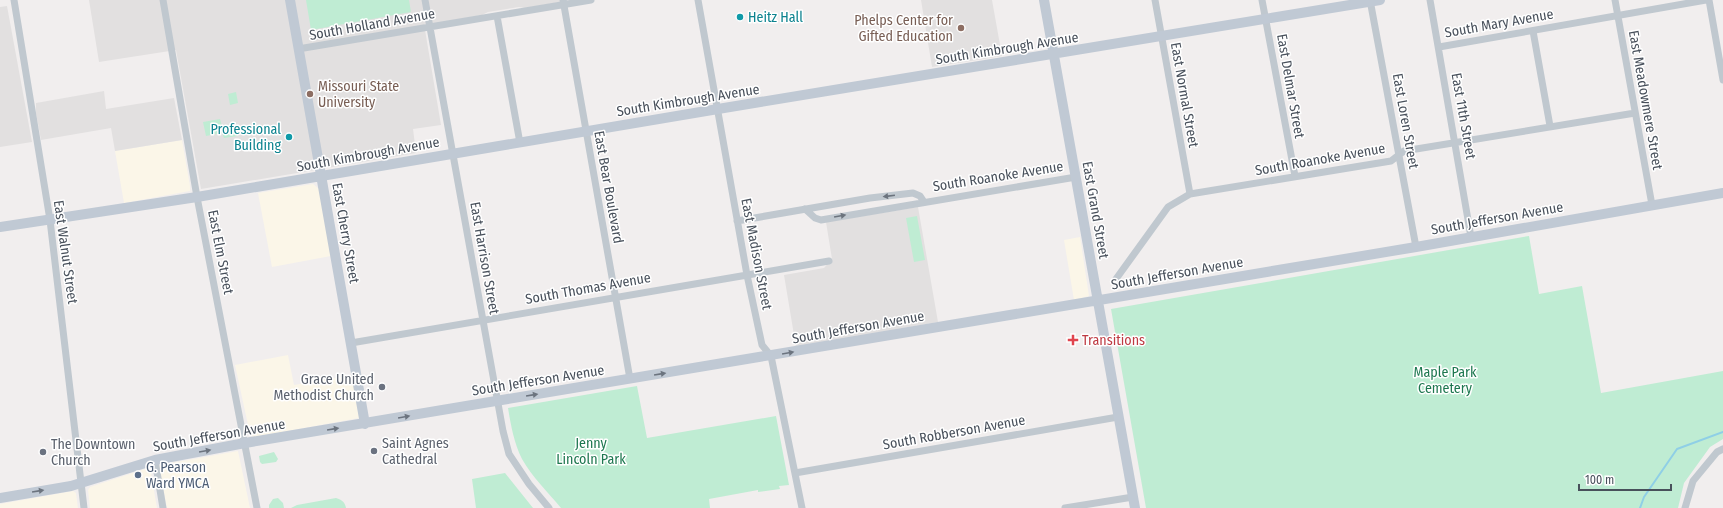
<svg xmlns="http://www.w3.org/2000/svg" width="1723" height="508" font-family="'Fira Sans Condensed',sans-serif">
	<rect width="100%" height="100%" fill="#f1eeee"/>
	<!-- commercial -->
	<path fill="#fbf6e8" d="M182,140L190,186V191L124,203L115,151Z
		M313,184L319,189L331,256L272,267L258,193Z
		M1080,237L1089,296L1074,300L1064,240Z
		M288,355L294,385L352,375L359,418L254,437L251,436L250,434L235,365Z
		M238,451L250,508H167L159,467L160,465Z
		M145,469L150,470L151,473L157,508H90L88,490L90,487Z
		M73,491L76,493L78,508H0V504Z"/>
	<!-- education -->
	<path fill="#e2e0e0" d="M89,0H571L525,8L519,7L488,12L482,15L437,23L424,24L441,125L413,129L416,153L201,189L176,50L99,62Z
		M921,0H992L1002,56L932,67Z
		M7,6L32,142L0,147V7Z
		M104,91L106,109L174,98L182,140L115,151L111,128L41,140L36,113V103Z
		M918,207L938,322L796,347L784,275L824,268L832,259L826,222Z"/>
	<!-- green -->
	<path fill="#bfecd3" d="M306,0H409L411,12L311,30Z
		M236,92L238,103L230,105L228,94Z
		M220,119L222,126L235,124L237,136L224,138L222,133L206,136L203,122Z
		M917,216L925,260L914,262L906,218Z
		M1529,236L1539,294L1582,286L1601,393L1723,371V439L1710,447L1684,483L1678,508H1146L1111,309Z
		M637,386L647,438L776,416L789,485L779,486L780,489L758,492V490L709,499L710,508H561C548,492 532,477 522,459C514,443 511,426 508,408Z
		M274,452L278,459L276,462L262,464L260,462L259,456Z
		M505,473L533,508H476L472,479Z
		M278,498L283,503L284,508H269V505L273,499Z
		M336,498C342,500 345,502 346,508H291L297,505Z"/>
	<g fill="none" stroke-linecap="round" stroke-linejoin="round">
		<!-- stream -->
		<path stroke="#8fcfe6" stroke-width="2" d="M1640,508L1644,497L1677,449L1723,432"/>
		<!-- street -->
		<path stroke="#c0c8cf" stroke-width="7" d="M14,0L50,220L84,508
			M163,0L197,197L257,508
			M425,0L503,431L509,454L529,484L549,508
			M563,0L630,379
			M698,0L747,275L762,345L771,356L802,508
			M1155,0L1190,194
			M1262,0L1295,176
			M1370,0L1416,247
			M1430,0L1471,237
			M1615,0L1652,205
			M1709,0L1723,80
			M497,16L520,143
			M1533,31L1550,126
			M1439,47L1706,0
			M298,49L591,0
			M805,209L815,218L821,220L1076,177
			M737,221L870,198L913,193L920,196L924,202
			M1116,279L1168,207L1190,194L1391,161L1404,151L1635,113
			M351,343L829,261
			M155,460L163,508
			M795,473L1118,417
			M1065,508L1133,497
			M1685,508L1693,481L1717,452L1723,449"/>
		<!-- secondary -->
		<path stroke="#c0c9d4" stroke-width="10" d="M290,0L365,424
			M1044,0L1135,508
			M0,227L197,197L718,109L1380,0
			M0,498L71,486L155,460L245,443L1416,247L1723,193"/>
	</g>
	<!-- one-way arrows -->
	<defs><path id="oneway-solid" d="M-6-.8H1V-3.2L6.5 0L1 3.2V.8H-6Z"/></defs>
	<g fill="#6c747e">
		<use href="#oneway-solid" transform="translate(889 196) rotate(173)"/>
		<use href="#oneway-solid" transform="translate(840 216) rotate(-10)"/>
	</g>
	<g fill="#6c747f">
		<use href="#oneway-solid" transform="translate(788 353) rotate(-10)"/>
		<use href="#oneway-solid" transform="translate(660 374) rotate(-9)"/>
		<use href="#oneway-solid" transform="translate(532 395) rotate(-9)"/>
		<use href="#oneway-solid" transform="translate(404 417) rotate(-10)"/>
		<use href="#oneway-solid" transform="translate(333 429) rotate(-9)"/>
		<use href="#oneway-solid" transform="translate(205 451) rotate(-10)"/>
		<use href="#oneway-solid" transform="translate(38 491) rotate(-9)"/>
	</g>
	<!-- markers -->
	<g fill="#0f9aa8" stroke="#fff" stroke-width="1.5">
		<circle cx="740" cy="17" r="4"/>
		<circle cx="289" cy="137" r="4"/>
	</g>
	<g fill="#8d6e63" stroke="#fff" stroke-width="1.5">
		<circle cx="961" cy="28" r="4"/>
		<circle cx="310" cy="94" r="4"/>
	</g>
	<path fill="#e0444e" stroke="#fff" stroke-width="1.5" d="M1071 334h4v4h4v4h-4v4h-4v-4h-4v-4h4z"/>
	<g fill="#6b7280" stroke="#fff" stroke-width="1.5">
		<circle cx="382" cy="387" r="4"/>
		<circle cx="374" cy="451" r="4"/>
		<circle cx="43" cy="452" r="4"/>
	</g>
	<circle fill="#5c6f8a" stroke="#fff" stroke-width="1.5" cx="138" cy="475" r="4"/>
	<g text-anchor="middle" stroke-width="3" stroke-linejoin="round" paint-order="stroke">
		<!-- culture labels -->
		<g font-size="14" fill="#0d838f" stroke="#fff" text-anchor="start">
			<text x="748" y="22">Heitz Hall</text>
			<text x="281" y="134" text-anchor="end">Professional<tspan x="281" dy="16">Building</tspan></text>
		</g>
		<!-- education labels -->
		<g font-size="14" fill="#785e54" stroke="#fff" text-anchor="end">
			<text x="953" y="25">Phelps Center for<tspan x="953" dy="16">Gifted Education</tspan></text>
			<text x="318" y="91" text-anchor="start">Missouri State<tspan x="318" dy="16">University</tspan></text>
		</g>
		<!-- street labels -->
		<g font-size="14" fill="#48505b" stroke="#fff">
			<text transform="translate(1499 23) rotate(-10)" y="5">South Mary Avenue</text>
			<text transform="translate(372 24) rotate(-10)" y="5">South Holland Avenue</text>
			<text transform="translate(1007 48) rotate(-9)" y="5">South Kimbrough Avenue</text>
			<text transform="translate(1291 86) rotate(80)" y="5">East Delmar Street</text>
			<text transform="translate(1185 95) rotate(80)" y="5">East Normal Street</text>
			<text transform="translate(688 100) rotate(-9)" y="5">South Kimbrough Avenue</text>
			<text transform="translate(1646 100) rotate(80)" y="5">East Meadowmere Street</text>
			<text transform="translate(1464 116) rotate(80)" y="5">East 11th Street</text>
			<text transform="translate(1406 121) rotate(80)" y="5">East Loren Street</text>
			<text transform="translate(368 154) rotate(-10)" y="5">South Kimbrough Avenue</text>
			<text transform="translate(1320 159) rotate(-10)" y="5">South Roanoke Avenue</text>
			<text transform="translate(998 176) rotate(-9)" y="5">South Roanoke Avenue</text>
			<text transform="translate(609 187) rotate(80)" y="5">East Bear Boulevard</text>
			<text transform="translate(1096 210) rotate(80)" y="5">East Grand Street</text>
			<text transform="translate(1497 218) rotate(-10)" y="5">South Jefferson Avenue</text>
			<text transform="translate(346 233) rotate(80)" y="5">East Cherry Street</text>
			<text transform="translate(66 252) rotate(82)" y="5">East Walnut Street</text>
			<text transform="translate(221 252) rotate(79)" y="5">East Elm Street</text>
			<text transform="translate(757 254) rotate(79)" y="5">East Madison Street</text>
			<text transform="translate(485 258) rotate(80)" y="5">East Harrison Street</text>
			<text transform="translate(1177 273) rotate(-10)" y="5">South Jefferson Avenue</text>
			<text transform="translate(588 288) rotate(-10)" y="5">South Thomas Avenue</text>
			<text transform="translate(858 327) rotate(-10)" y="5">South Jefferson Avenue</text>
			<text transform="translate(538 380) rotate(-9)" y="5">South Jefferson Avenue</text>
			<text transform="translate(954 432) rotate(-10)" y="5">South Robberson Avenue</text>
			<text transform="translate(219 435) rotate(-10)" y="5">South Jefferson Avenue</text>
		</g>
		<!-- health labels -->
		<g font-size="14" fill="#be3a42" stroke="#fff" text-anchor="start">
			<text x="1082" y="345">Transitions</text>
		</g>
		<!-- park labels -->
		<g font-size="14" fill="#1d774f" stroke="#fff">
			<text x="1445" y="377">Maple Park<tspan x="1445" dy="16">Cemetery</tspan></text>
			<text x="591" y="448">Jenny<tspan x="591" dy="16">Lincoln Park</tspan></text>
		</g>
		<!-- worship labels -->
		<g font-size="14" fill="#5b616d" stroke="#fff" text-anchor="start">
			<text x="374" y="384" text-anchor="end">Grace United<tspan x="374" dy="16">Methodist Church</tspan></text>
			<text x="382" y="448">Saint Agnes<tspan x="382" dy="16">Cathedral</tspan></text>
			<text x="51" y="449">The Downtown<tspan x="51" dy="16">Church</tspan></text>
		</g>
		<!-- service labels -->
		<g font-size="14" fill="#4e5e75" stroke="#fff" text-anchor="start">
			<text x="146" y="472">G. Pearson<tspan x="146" dy="16">Ward YMCA</tspan></text>
		</g>
	</g>
	<!-- scale -->
	<path d="M1579 484v6h92v-6" fill="none" stroke="#48505b" stroke-width="2"/>
	<text x="1585" y="484" font-size="12" fill="#48505b" stroke="#ffffff" stroke-width="3" paint-order="stroke">100 m</text>
</svg>
